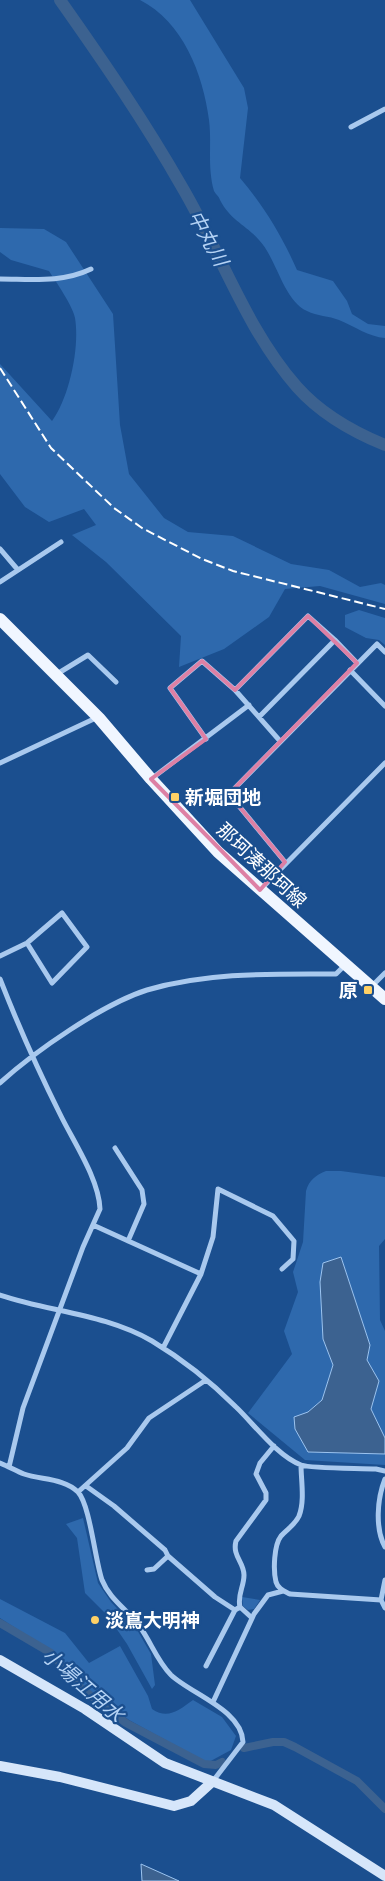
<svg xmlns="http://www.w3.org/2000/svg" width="385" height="1881" font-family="'Sofia Sans Condensed','Noto Sans JP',sans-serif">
	<rect width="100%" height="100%" fill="#1b4f8f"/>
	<!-- green -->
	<path fill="#2e69ad" d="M140,0H190L244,88L248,108L240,178C264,206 282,236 297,270L333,281L347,301L352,314L368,324L385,326V338C369,337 354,326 339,320C329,316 317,316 307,311C283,300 277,259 259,240C245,224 231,221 220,200C219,196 216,195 214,191C207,166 212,144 209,120C203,74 183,22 140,0Z
		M0,228L44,229L66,242L113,314L120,425L129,474L164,518L188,532L233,536L291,564L329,570L360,587L381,583L385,585V604L320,586L285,589L269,617L224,649L179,667L181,636L106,562L72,535L96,525L84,509L49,522L25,507L0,474V364L52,421C69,398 80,348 75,318C73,306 56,282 49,271L11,260L0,252Z
		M359,610L385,618V645L379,640L366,638L345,627V615Z
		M326,1171H341L385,1177V1239L379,1246L380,1320L385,1331V1438L371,1409L379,1381L367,1360L370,1345L341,1257L323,1339L333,1365L322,1400L308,1412V1452L385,1454V1465L305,1460L248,1413L292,1354L284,1331L298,1292L293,1272L303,1242L306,1191C309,1180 316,1175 326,1171Z
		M83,1518L98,1583L111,1602L136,1628L151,1654L155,1685L152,1689L127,1644L107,1615L85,1593L77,1538L66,1524Z
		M242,1597L260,1600L254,1609L248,1610L243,1606Z
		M0,1599L65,1633L89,1663L120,1646L148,1696L152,1709C168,1720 179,1710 193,1700L222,1717L236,1736L231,1750L207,1763L129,1720L85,1688L54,1653L0,1618Z"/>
	<!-- water -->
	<path fill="#3c6290" stroke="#9cc4f0" d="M341,1257L370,1345L367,1360L379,1381L371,1409L385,1438V1454L308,1452L295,1429L294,1417L308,1412L322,1400L333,1365L323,1339L320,1282L323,1263Z
		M141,1864L179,1881H142Z"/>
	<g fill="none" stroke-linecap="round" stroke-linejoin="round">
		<!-- canal -->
		<path stroke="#3c6290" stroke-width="8" d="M0,1623L51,1653L82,1689L126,1723L204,1764L216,1765L222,1762
			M244,1748L273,1742H284L295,1747L357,1781L385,1809"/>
		<!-- river -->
		<path stroke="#3c6290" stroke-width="12" d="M60,0C103,61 145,122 182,187C221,253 246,329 297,387C321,414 353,432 385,445"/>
		<!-- street -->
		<path stroke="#a9c9ee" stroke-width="5" d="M351,127L385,109
			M0,279C31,279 62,283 91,269
			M0,549L18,570
			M0,582L61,542
			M350,670L385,706
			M57,674L88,655L116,682
			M235,690L308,616L335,640L357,663
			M259,717L335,640
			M206,739L170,688L202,661L235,690L280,741
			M0,763L98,717
			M151,779L249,705
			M285,862L229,794L377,644L385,652
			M262,888L385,763
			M0,956L27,943L62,913L87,947L52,983L27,943
			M0,979C18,1025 38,1070 60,1114C73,1141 99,1179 100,1209L83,1247L23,1408L9,1467
			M372,986L385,973
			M0,1083C35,1051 103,1004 147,990C208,972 273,974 336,974L345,965
			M115,1148L142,1190L144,1204L128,1241
			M93,1225L201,1274
			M0,1295C51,1312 105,1314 152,1341C182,1359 211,1382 236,1407C254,1424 277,1456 301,1465C312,1469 361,1468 376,1469L385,1471
			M163,1348L201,1274L213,1237L218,1189L273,1216L294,1241L293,1259L282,1269
			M0,1463C8,1466 16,1471 24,1474C41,1480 64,1478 78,1492C90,1505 95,1560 102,1580C110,1600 128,1610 140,1627C151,1642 157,1661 171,1675C191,1694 242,1710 243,1742L213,1781
			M301,1465C301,1480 305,1501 299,1516C295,1525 287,1529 281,1536C274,1545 273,1570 276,1582C278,1589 284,1591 290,1594L381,1600
			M385,1479C377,1499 375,1529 385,1547
			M86,1486L114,1506L165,1550L168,1556L215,1597L235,1610L240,1607
			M78,1492L127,1448L149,1418L206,1380
			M147,1570L154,1569L168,1556
			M385,1580L381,1600L385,1608
			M252,1618L240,1607C237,1595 244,1587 244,1575C244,1562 232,1556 236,1541L266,1500V1493L256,1474L260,1463L274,1446
			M206,1666L235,1610
			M213,1702L254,1614L268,1595L283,1591"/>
		<!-- secondary -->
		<path stroke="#d6e6fa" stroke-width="10" d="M0,1660L85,1709L165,1763L274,1805L385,1876
			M0,1766L60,1777L174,1806L191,1801L212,1782"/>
		<!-- primary -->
		<path stroke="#f0f6ff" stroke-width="12" d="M0,619L99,718L151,779L218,852L385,999"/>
		<!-- rail -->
		<path stroke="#fff" stroke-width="2" stroke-dasharray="9 4" stroke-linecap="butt" d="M0,368L51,448L114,508L142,528L202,559L233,571L385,609"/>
	</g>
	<!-- marked area -->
	<path fill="none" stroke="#dd80a5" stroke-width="4" stroke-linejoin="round" d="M308,616L357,663L229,794L285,862L260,890L151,779L206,739L170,688L202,661L235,690Z"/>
	<!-- markers -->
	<g fill="#ffd166" stroke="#1b4f8f" stroke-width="2">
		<rect x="170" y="792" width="10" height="10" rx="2.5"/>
		<rect x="363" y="985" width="10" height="10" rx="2.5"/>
		<circle cx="95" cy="1620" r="5"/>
	</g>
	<g text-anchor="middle" stroke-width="4.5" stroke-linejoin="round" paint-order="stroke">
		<!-- poi labels -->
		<g font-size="19" font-weight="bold" fill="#fff" stroke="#1b4f8f" text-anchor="start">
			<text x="185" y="804">新堀団地</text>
			<text x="358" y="997" text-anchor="end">原</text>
			<text x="105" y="1627">淡嶌大明神</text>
		</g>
		<!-- street labels -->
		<g font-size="19" fill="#fff" stroke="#1b4f8f">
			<text transform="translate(262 865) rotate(43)" y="7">那珂湊那珂線</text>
		</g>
		<!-- water labels -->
		<g font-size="20" font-style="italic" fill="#b5d3f5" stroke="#1b4f8f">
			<text transform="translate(208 238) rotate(61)" y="7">中丸川</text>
			<text transform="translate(83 1685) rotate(41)" y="7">小場江用水</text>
		</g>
	</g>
</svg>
